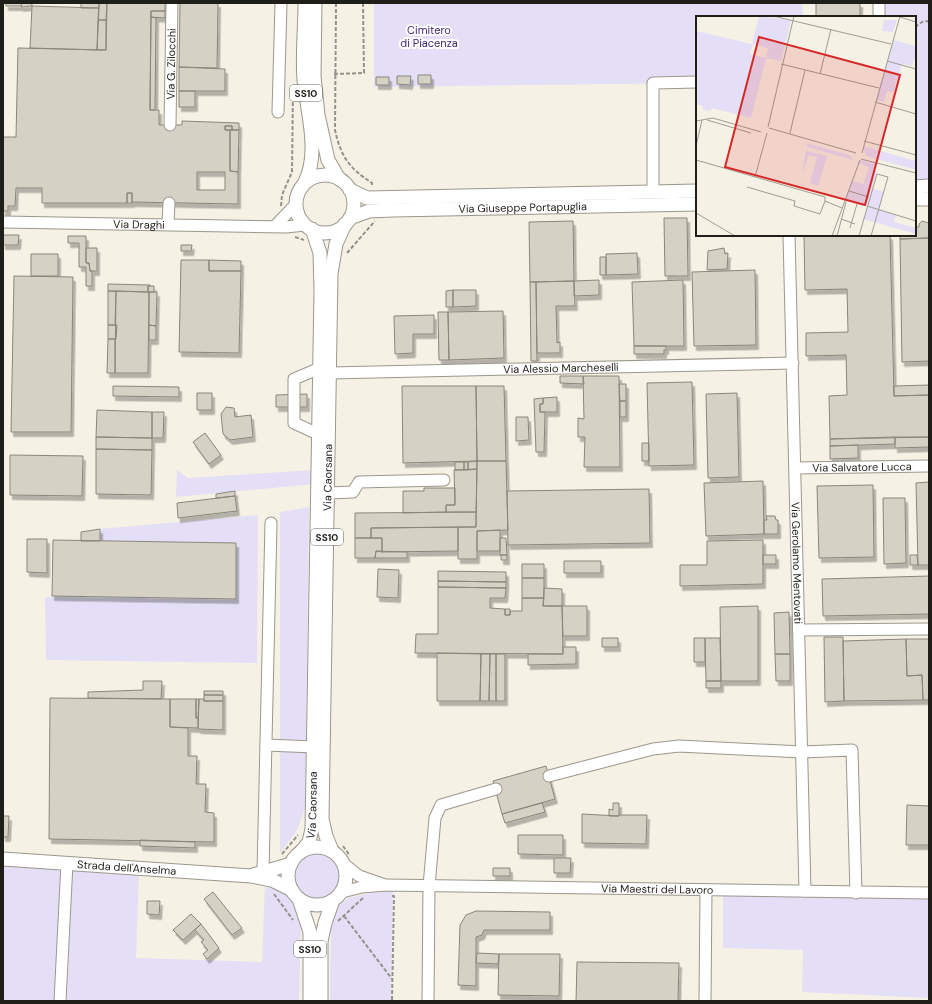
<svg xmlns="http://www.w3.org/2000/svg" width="932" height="1004" font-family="'DM Sans',sans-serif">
	<defs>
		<filter id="shadow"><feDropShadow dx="2.5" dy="4.5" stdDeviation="0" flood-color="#0004"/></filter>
	</defs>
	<rect width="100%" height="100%" fill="#f6f1e5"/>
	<!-- green -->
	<path fill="#e4dff6" d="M374,3H802L803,17H697V83L374,87Z
		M877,3H929V186H915V17H878Z
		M177,470L188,478L314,470V484L176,497Z
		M309,507L305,809L296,832L280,853V512Z
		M258,515L257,663L46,660L45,597L235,599L236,543L100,541V529Z
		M292 876a26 26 0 1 1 52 0a26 26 0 1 1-52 0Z
		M3,866L139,874L136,958L262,962L265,881L293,899L301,924L299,1001H3Z
		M393,888L391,1001H330L331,921L337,907L348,898Z
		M723,891L929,893V998L802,992L803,950L723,948Z"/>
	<!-- building -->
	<path fill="#d6d1c5" stroke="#8a867b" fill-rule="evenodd" filter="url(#shadow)" d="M6,3H22L21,6H6Z
		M22,3H32V6L21,7Z
		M81,3H99V8H81Z
		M99,3H107L106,20H98Z
		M107,3H165V11H151L150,110H159V125H182V121L239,123V130H232V126H225V130H230V171L238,172V204L132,202V193H127V203H42V188H16L15,206H8V211H3V137H16L18,48L106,50ZM197,172H225V190H197Z
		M180,3H218L217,68L179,67Z
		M816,3H860V17H816Z
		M32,6L99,8L97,50L30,48Z
		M151,11H165V18L151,17Z
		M151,17L156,18L155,110H150Z
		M98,20H106V50H97Z
		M179,67L225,69V91H179Z
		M418,75H431V84H418Z
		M397,76H411L410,85L397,84Z
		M376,77H389V85H376Z
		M179,91H195V107H179Z
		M225,126H232V130H225Z
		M230,130H239L238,172L230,171Z
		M127,193H132V203H127Z
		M664,218H687L688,276H665Z
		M573,221L574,281L530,282L529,222Z
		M922,221L929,223V238L900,239V235H915V227H919V224Z
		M3,235H19L18,245H3Z
		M804,235H890L894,396L929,395V437L830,439L829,396L847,395L846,355L806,356V333L848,332L847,289L805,290Z
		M68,236H86V263H89L90,271H92V286H86V267H79V243H68Z
		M929,238V361L902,362L900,239Z
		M181,245H192L191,251H181Z
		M86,248H97V271H90L89,263H86Z
		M724,248L725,254L728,253L727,269L707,270L708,251Z
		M637,253L638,274L606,275V254Z
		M31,254H58V276H31Z
		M600,257H606V275H600Z
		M181,260H209V271H241L239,353L179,352Z
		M209,260L241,261V271H209Z
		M755,270L756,345L694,346L692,272Z
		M14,276L73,277L71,432H11Z
		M599,280V295L574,296V281Z
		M683,280L684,346H634L632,282Z
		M574,281L575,306H556L557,343L560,342V353H537L536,282Z
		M530,282H536L537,361H531Z
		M108,284L150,285V286H148V292L108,291Z
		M148,286H154V292H148Z
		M453,290H476V306L453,307Z
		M453,290V307H446V291Z
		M108,291H116L115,325H108Z
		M116,291L149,292L148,373H115Z
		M149,292H157L156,326L149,325Z
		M503,311L504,358L449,360L448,312Z
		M438,312H448L449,360H439Z
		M434,315V334H413V353L395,354L394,316Z
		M108,325H117L116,339H108Z
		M149,325L156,326V340H149Z
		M108,339H115V373H107Z
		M634,346H666V350H664V354H634Z
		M560,376H583L584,384L560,383Z
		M583,376H619L620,467H584L585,437H578V418L584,419Z
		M692,382L694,465L649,466L647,383Z
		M619,384H626V401H620Z
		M929,385V395L894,396V386Z
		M113,386L179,387V397L113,396Z
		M402,386H476L477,461L403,463Z
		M476,386H504L506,461H477Z
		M197,393H212V410H197Z
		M737,393L739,477L708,478L706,394Z
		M307,394V407H276V395Z
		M557,397V412H540V404H543V398Z
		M543,398V404H540V412H545L544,452H536L534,399Z
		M620,401H626V417H620Z
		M226,407L234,408L235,417L251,415L253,437L230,440L223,434L221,414Z
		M97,410L152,412V438L96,437Z
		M152,412H164L163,438H152Z
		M516,417H528L529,440L516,441Z
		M205,433L221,455L209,464L193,442Z
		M96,437L152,438V450L96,449Z
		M895,437H929V447L895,448Z
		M895,437V444L830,446V439Z
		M642,443H649V461H642Z
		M858,445V458L830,459V446Z
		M96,449L152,450L151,495L96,494Z
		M10,455L83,456L82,496L10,495Z
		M477,461H506L508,530L477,531V559H458V527H476Z
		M477,461V469L468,470V462Z
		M455,462H464V470H455Z
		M464,462H468V470H464Z
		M477,469L476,512H446V505H455L454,470Z
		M763,481L764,534L706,536L704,483Z
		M929,482V565H918L916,483Z
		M873,485L874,557L819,558L817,486Z
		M424,488H455V505H446V512L403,513V491H424Z
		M649,489L650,543L508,545L507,491Z
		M235,491V496L216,498V494Z
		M235,496L237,511L178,518L177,503Z
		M883,498H905L906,563L884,564Z
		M476,512V527L371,528V538H355V513Z
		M766,516H775L776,520H778V534H764V520H767Z
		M458,527V551L382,552V538H371V528Z
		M100,529V541H81V532Z
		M500,530V551H477V531Z
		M355,538H382V552L376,551L375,558H355Z
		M500,538H506L507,555H500Z
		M27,539H47V573L27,572Z
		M53,540L236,543V599L52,596Z
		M763,540V584L680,586V565H707V541Z
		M376,551L407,552V558H375Z
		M501,555H507V560H501Z
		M763,555H776V564H763Z
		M910,555H917L918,565H910Z
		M564,561H601V573H564Z
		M522,564H544V578H522Z
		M378,569L399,570L398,598L377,597Z
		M438,571L506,572V582L438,581Z
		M929,576V614L823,616L822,579Z
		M522,578H544V598H522Z
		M438,581L506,582V588L438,587Z
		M438,587L506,588L505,598H490V608L505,609V615H510V611H522V598H544L543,606H562L563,654L415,653L416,634H438Z
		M544,588L562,589V606H543Z
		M562,606H587V636H563Z
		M758,606V681H721L720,607Z
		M505,609H510V615H505Z
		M789,612L790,654H775L774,613Z
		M824,637H843L844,701L825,702Z
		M602,638H618V647H602Z
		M694,638H705V662H694Z
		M705,638H720L721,681H706Z
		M906,639L907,676L922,675L923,700L844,701L843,641Z
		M906,639H929V700H923L922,675L907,676Z
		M563,647H576V664L528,665V654H563Z
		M437,653L481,654L480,701H437Z
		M481,654H490L489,701H480Z
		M490,654H496V701H489Z
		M496,654H505V701H496Z
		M775,654H790V681H776Z
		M143,681H162L161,699L88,698V692L143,690Z
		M706,681H721V688H706Z
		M204,691H223V695H204Z
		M204,695H223V701H204Z
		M50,698L170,699V727L188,728V756H197L196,784H206L205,812L214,813V842L49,839Z
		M170,699H196V718H198V728L170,727Z
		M196,699H199L198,718H196Z
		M199,699H204V701H223V730L198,729Z
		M546,766L555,799L502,814L493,781Z
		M542,803L545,812L505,823L502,814Z
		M613,803H619V816H609V809L613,810Z
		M907,805L929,806V845H906Z
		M582,814L619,816V815H647L646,844L582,843Z
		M3,816H9L8,837H3Z
		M518,835H563V855L518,854Z
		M140,840L195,842V848L140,846Z
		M554,858H571L570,873H554Z
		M493,868H510V876H493Z
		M213,892L242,928L232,935L204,899Z
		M147,901H160L159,915L147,914Z
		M476,911L550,912V930H484L482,935L476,937V986L458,985L460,925L466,915Z
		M191,914L201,924L183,940L173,930Z
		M201,924L219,948L207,959L203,954L208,950L201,942L204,940L195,930Z
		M477,953L499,954L498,964L476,963Z
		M499,954H560L559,996L498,995Z
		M577,962L679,963L678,1001H576Z"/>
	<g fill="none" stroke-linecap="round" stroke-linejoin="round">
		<!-- minor-tunnel -->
		<path stroke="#d6d1c6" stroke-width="11" stroke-dasharray="11 5.5" stroke-linecap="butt" d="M169,203L170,125
			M496,789L549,776"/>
		<!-- minor casing -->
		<g stroke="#9c978c" stroke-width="13">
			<g id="minor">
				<path d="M879,3V17"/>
				<path d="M278,112L281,3"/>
				<path id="s1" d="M170,125L172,3"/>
				<path d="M653,192V83L697,82"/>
				<path id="s2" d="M3,222L286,227L305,225"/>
				<path d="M168,224L169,203"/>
				<path d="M275,226L296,204"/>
				<path id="s3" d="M789,235L805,891"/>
				<path id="s4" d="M330,373L793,363"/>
				<path d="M318,434L294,423V379L320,368"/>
				<path id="s5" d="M795,468L929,466"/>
				<path d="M328,493L353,492L359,482L444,480"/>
				<path d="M799,630L929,629"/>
				<path d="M266,745L314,747"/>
				<path d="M549,776L653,749L679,746L802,752L852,750L856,893"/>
				<path d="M344,864L359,876L382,884"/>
				<path d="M263,872L271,523"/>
				<path id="s6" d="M342,892L362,887L386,885L929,893"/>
				<path d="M60,1001L67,863"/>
				<path d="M428,1001L429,886L435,818L441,805L496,789"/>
				<path d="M705,1001L706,890"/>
			</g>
		</g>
		<!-- major casing -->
		<g stroke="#9c978c" stroke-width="15">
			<g id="major">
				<path d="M305,3C305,28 302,55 304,80C307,112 320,152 305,182"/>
				<path d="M315,3L314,76L318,115L328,160L339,179"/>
				<circle cx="325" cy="204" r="29"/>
				<path d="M915,187L929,186"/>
				<path d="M350,190L367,198L697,191"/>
				<path d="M915,199H929"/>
				<path id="s7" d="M350,218L369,211L393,210L697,204"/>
				<circle cx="317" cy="876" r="29"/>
				<path id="s8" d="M332,851L326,836L322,819L331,274L336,244L345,224"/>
				<path id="s9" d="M301,852L309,842L312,829L321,290L320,253L312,229"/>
				<path id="s10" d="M3,859L251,876L272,880L292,890"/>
				<path d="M253,875L291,864"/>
				<path d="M299,899L310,932V1001"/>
				<path d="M321,1001V941L325,923L333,900"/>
			</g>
		</g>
		<!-- path -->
		<path stroke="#959289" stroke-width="2" stroke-dasharray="4 2" stroke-linecap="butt" d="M336,3L335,130C341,157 349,168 372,183V187
			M915,27L922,22L929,21
			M334,74L364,73L363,3
			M281,206L282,195L292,172L293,88
			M295,237L304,240
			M347,253L375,221
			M343,846L350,856
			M282,854L298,835
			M274,894L293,920
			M392,896H394L392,1001
			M344,916L392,979
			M338,921L364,897"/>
		<!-- minor -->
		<use href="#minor" stroke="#fff" stroke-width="11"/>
		<!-- major -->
		<use href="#major" stroke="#fff" stroke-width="13"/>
	</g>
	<g text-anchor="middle" stroke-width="4" stroke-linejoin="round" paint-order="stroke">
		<!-- shield labels -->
		<g fill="#fff" stroke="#63625e" stroke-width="1">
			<rect x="290" y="85" width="32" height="16" rx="3"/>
			<rect x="311" y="529" width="32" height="16" rx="3"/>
			<rect x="294" y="941" width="32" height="16" rx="3"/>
		</g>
		<g font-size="10" font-weight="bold" fill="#201e19">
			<text x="306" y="97">SS10</text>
			<text x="327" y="541">SS10</text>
			<text x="310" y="953">SS10</text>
		</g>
		<!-- park labels -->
		<g font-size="11" fill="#412472" stroke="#fff">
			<text x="429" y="34">Cimitero<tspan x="429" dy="13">di Piacenza</tspan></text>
		</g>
		<!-- street labels -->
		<g font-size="11" fill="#201e19" stroke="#fff">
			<text dy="4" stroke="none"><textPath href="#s1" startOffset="61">Via G. Zilocchi</textPath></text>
			<text dy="4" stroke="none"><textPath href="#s7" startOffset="174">Via Giuseppe Portapuglia</textPath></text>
			<text dy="4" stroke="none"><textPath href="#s2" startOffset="136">Via Draghi</textPath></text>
			<text dy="4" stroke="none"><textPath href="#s4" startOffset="231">Via Alessio Marcheselli</textPath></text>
			<text dy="4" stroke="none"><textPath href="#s5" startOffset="67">Via Salvatore Lucca</textPath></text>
			<text dy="4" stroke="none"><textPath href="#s8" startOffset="375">Via Caorsana</textPath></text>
			<text dy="4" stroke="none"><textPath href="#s3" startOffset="328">Via Gerolamo Mentovati</textPath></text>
			<text dy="4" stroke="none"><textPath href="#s9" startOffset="50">Via Caorsana</textPath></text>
			<text dy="4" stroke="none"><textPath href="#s10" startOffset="124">Strada dell'Anselma</textPath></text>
			<text dy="4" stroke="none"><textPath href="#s6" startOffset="316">Via Maestri del Lavoro</textPath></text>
		</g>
	</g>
	<!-- overview -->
	<g transform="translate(696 16)">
		<rect width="220" height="220" fill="#f6f1e5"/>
		<path d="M63,0L95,4L85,45L70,42L55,102L16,92L15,95L6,93L7,90L0,88V15L56,28ZM57,28L72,32L70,42L54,38ZM188,4H201L197,16L186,15ZM197,24L220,30V38L216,50L206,48L197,76L191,75L188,86L180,84ZM111,127L153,139L158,144L111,131ZM167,130L220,145V154L170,140ZM110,135L131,140L122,170L114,167L121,141L113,139L106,157ZM165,144L180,147L178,155L181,156L176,172L188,176L183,193L200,199L198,206L220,212V218L167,203L171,190L149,183L156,165L167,168L173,151L161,147Z" fill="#e4dff6" fill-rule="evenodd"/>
		<path fill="none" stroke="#a09d93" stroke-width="1" d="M77,0L195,28M204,1L220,6M191,45L220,53M85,48L183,72M124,58L135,13M179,86L220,98M11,104L55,117M0,105L17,102L65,116M72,111L98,0M73,112L160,137M94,117L109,54M168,125L220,139M0,130L6,104M166,137L204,0M165,143L220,157M0,144L129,181V185M59,161L71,117M51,171L99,185L98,190L124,198L129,185L146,192M153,175L173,181M171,190L220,205M0,197L39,220M145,203L159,208M154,212L161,188M136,220L164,144M141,220L150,186M163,220L181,158L192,161L175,220"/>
		<path fill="#d62828" fill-opacity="0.15" stroke="#d62828" stroke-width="2" d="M63,21L204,59L169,189L29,151Z"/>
		<rect width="220" height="220" fill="none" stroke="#201e19" stroke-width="2"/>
	</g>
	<!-- border -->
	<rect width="932" height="1004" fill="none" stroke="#201e19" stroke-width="8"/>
</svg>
